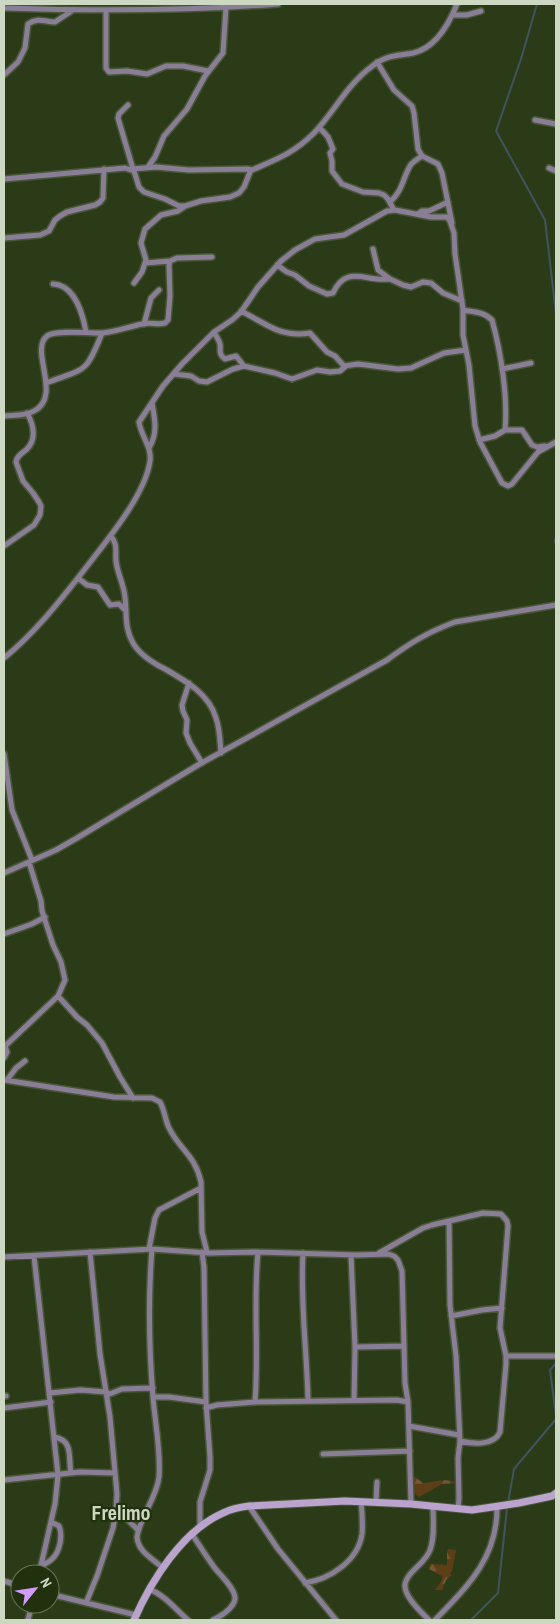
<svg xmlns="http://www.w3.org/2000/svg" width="560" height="1624" font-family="'Archivo Narrow',sans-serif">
	<defs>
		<pattern id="forest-firs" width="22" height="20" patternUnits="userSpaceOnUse" patternTransform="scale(1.25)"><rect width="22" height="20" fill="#5d3e16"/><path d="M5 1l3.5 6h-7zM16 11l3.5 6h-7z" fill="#735936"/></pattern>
	</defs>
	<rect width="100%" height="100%" fill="#2b3b18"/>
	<!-- forest -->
	<path fill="url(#forest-firs)" d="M411,1474L423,1483C435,1483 444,1477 456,1483L442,1484L419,1497L412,1491Z
		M448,1549L456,1550L452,1571L450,1574L452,1575L446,1580L442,1590H435L442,1580V1576L429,1569L430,1564L447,1565V1552Z"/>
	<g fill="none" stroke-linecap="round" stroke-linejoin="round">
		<!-- stream -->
		<path stroke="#40545e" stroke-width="2" d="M537,4L521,59L496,131L545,220L556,314
			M556,537L555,541L556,544
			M556,1363L550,1370L556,1416
			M508,1503L514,1469L556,1419
			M471,1620L498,1593L507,1508"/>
		<!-- street casing -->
		<g stroke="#485737" stroke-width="8">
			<path id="street" d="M4,8C95,11 187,11 278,4
				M106,10V68L109,72L127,71L147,74L166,66H183L208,71
				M452,15H467L481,11
				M377,62L394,90L412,106L414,113L418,149L422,156L438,164L442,173L452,223
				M4,75L18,62L25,48L28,24C38,17 45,22 55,22L73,10
				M128,105L119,114L118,118L133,169
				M535,120L556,124
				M319,127L328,137L333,149L330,153L332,161V171L342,184L363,192L379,193L384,195L388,199L394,210
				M148,167L155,157L164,136L187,109L205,76L223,53L226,7
				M549,168L556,171
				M132,169L156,167L189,170L248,169L252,170
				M4,179L125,168L134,171L139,187L144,192L165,199L179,206H185L201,201L230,197L239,193L244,187L250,172L252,170C277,159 294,153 314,133C334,112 347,85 371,67C385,55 396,56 413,53C436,48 449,24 457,4
				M390,202C403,190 402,180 410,166C412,162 418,159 422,156
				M418,214L422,211H429L448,202
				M4,238L40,235L49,231L55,220L60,216L67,212L95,205L100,202L103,198L104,169
				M373,249L378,270L390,279L403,285L411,287L423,282L431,283L443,293L462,301
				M145,263L170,261
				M277,265L287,272L295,275L309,286L327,294L333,293C346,264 366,282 389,279
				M134,283L142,272L146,260L141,243L145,229L161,215L178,211L184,207
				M53,284C75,285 83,315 86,332
				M463,310C474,312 485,312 492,320C501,352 508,397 505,430L495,436L479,440
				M241,311C267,324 280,338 310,333L327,352L335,356L344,366L358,364L398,369L411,368L444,353L466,350
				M144,324L151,298L159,290
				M214,332C216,336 219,340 220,344C221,351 218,354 225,359L236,356L244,366
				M502,369L531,363
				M174,374L191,376L199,381L207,382L233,369L244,366L275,373L292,379L317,370L330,372L340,371L346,366
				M46,383C86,368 86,374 102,333
				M4,416C13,415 26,416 34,411C63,396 29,350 47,336C55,330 89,333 101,333C115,332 128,327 142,324C150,322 157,325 165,323L168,320L170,296L169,265L170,261L177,258L212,257
				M505,430H522L532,445L537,447L545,446
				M149,448C158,433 155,420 152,403
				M111,536C118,545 115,551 116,561C117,571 122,581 124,591C128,609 123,626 133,643C140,655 153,663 165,669C186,681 209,694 216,718C220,729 220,742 221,753
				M4,546L34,525L40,515L41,506L39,502L33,493L23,481L16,462C17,456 21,454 26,450C37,440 34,425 27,413
				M78,578L87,585L98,587L110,605L119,604L125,610
				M4,658C34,634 58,603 81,574C103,545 145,497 150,461C152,447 141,436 139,422L163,386L182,364L214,332L232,320L241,312L258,287L281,261L295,250L315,239L344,235L387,211L395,210L431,217H447L450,221L454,233L455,254L463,309V335L469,365L475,426L480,442L502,483L508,486L512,484L538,452L556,442
				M189,683L182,705L183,711L187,720L186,733L190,743L202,763
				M4,754L12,810L32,860
				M4,873L56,850L77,838L198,765L387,660C410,643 428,632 455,622L556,605
				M4,934L32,924L45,917
				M58,996L77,1017L87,1025L102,1043L120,1077L133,1098
				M4,1047L58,996L65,980L61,962L53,945L42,911L41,901L29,862
				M4,1058L7,1052L5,1046
				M4,1080L114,1097L152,1098L160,1102C165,1111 165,1120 169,1128C180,1150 195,1155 201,1182L202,1232L207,1252
				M7,1080L16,1068L25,1061
				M449,1221L450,1305L456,1356L460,1441L458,1458L459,1498L458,1509
				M149,1249L155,1218L159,1210L201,1188
				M152,1249C148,1298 149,1348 153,1397C155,1423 161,1451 159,1477C157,1497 140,1517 137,1537C138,1552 153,1559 163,1568
				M303,1253C300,1303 307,1351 308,1401
				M379,1253L423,1228L432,1225L483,1213L501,1214L507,1221L508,1226L500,1328L506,1356V1364L500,1432C494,1446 473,1444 460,1441
				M351,1255L355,1347L354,1400
				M34,1256L58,1475L55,1504L39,1574
				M4,1257L152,1249L209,1253L258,1252L357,1255L388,1254L394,1256L398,1260L402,1271L405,1383L408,1402L411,1504
				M451,1316L482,1310L502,1308
				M355,1347L404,1346
				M506,1356H556
				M50,1393L80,1390L107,1392
				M107,1395L122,1389L153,1388
				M4,1396H6
				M153,1397H169L206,1402
				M255,1402C259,1352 253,1302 258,1252
				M4,1408L51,1402
				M206,1408L217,1405L255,1402L397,1400L408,1402
				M409,1426L459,1435
				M54,1437C74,1440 68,1458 71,1473
				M323,1454L410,1451
				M4,1480L80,1472L115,1473
				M376,1502L377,1482
				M249,1506L278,1549L336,1620
				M116,1508L138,1530
				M200,1527V1502L210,1470V1457L206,1402L204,1267L202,1252
				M192,1534C199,1545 206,1556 214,1567C219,1574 236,1589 235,1599C233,1609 221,1616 213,1620
				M41,1566C45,1564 49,1562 52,1559C60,1552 63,1535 59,1526L51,1522
				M4,1581L20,1586
				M305,1583C330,1579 358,1561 362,1534C363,1524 362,1512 361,1502
				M150,1590C164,1594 177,1611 188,1620
				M50,1594L136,1615
				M86,1603L97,1576L113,1528L116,1511L117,1494L110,1417L100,1354L90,1252
				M28,1620L32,1604
				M429,1620C421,1612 400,1593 406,1581C408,1575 414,1570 418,1566C423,1561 428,1556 430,1550C435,1537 433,1520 433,1506
				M435,1620C468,1586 498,1557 497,1506"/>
		</g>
		<!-- secondary casing -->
		<g stroke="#485737" stroke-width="9">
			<path id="secondary" d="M134,1620C151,1581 182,1531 223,1513C231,1509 240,1507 249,1506L345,1501L411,1504L472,1510L519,1503L552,1496L556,1493"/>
		</g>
		<!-- street -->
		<use href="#street" stroke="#8a7d96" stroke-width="5"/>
		<!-- secondary -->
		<use href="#secondary" stroke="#baa4cd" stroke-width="7"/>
	</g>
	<g text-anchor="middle" stroke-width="4.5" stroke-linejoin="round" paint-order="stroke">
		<!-- district labels -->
		<g font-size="20" font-weight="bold" fill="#cdd8c3" stroke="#22310d">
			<text x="121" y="1520">Frelimo</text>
		</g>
	</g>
	<!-- border -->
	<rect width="560" height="1624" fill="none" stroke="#cdd8c3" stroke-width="10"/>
	<!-- north arrow -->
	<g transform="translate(35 1589) rotate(60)"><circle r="24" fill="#22310d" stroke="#667456"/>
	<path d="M0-4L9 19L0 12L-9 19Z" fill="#d29cfd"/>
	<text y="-8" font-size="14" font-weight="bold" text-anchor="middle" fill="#cdd8c3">N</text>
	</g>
</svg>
